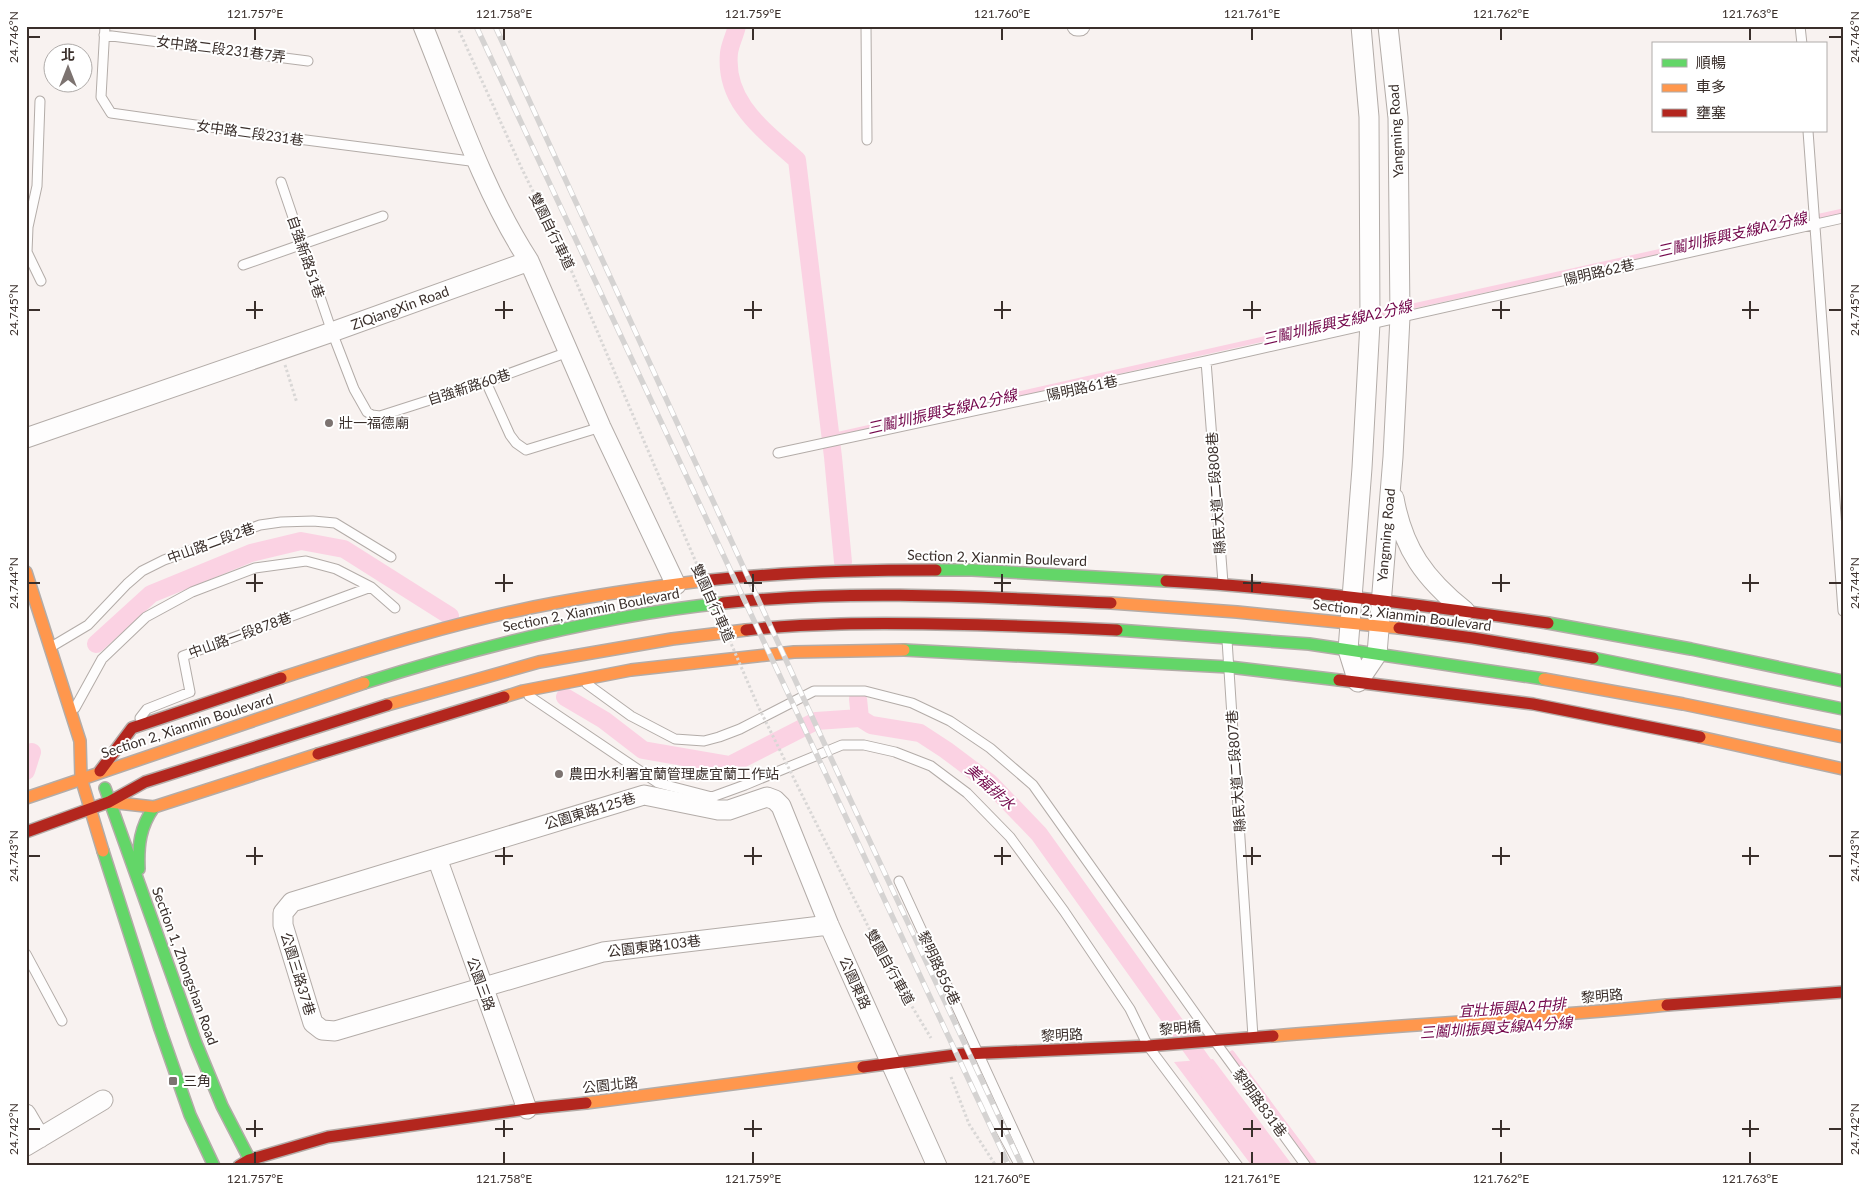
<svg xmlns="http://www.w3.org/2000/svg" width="1869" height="1192" font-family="Lato,'Noto Sans TC',sans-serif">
	<rect width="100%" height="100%" fill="#f8f2f0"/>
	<!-- water -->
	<path fill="#fbd2e3" d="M1213,1059L1293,1166H1252L1174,1062Z"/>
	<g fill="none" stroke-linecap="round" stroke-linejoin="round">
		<!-- stream -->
		<path stroke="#fbd2e3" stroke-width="5" d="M1404,308L1843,211
			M1375,315L1396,310
			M831,436L1366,316
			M26,756L32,752
			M1232,1053L1316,1166"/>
		<!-- canal -->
		<path stroke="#fbd2e3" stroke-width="18" d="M737,26C735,35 730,44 729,53C724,103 764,130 797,160L833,457L843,562
			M96,644L151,594L251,553L301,541L344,549L450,616
			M565,697L604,720L643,750L730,765L816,721L860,718L871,725L920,733L946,750L990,783L1039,834L1214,1079
			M858,699L860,718
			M26,771L32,752"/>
		<!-- lane casing -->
		<g stroke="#b3aca8" stroke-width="11">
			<path id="lane" d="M105,26L101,97L111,113L267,135L478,162
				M866,26L867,140
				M1800,26L1802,44
				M104,35L308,61
				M40,101L37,186L28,227L27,252L41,281
				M1808,131L1843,611
				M281,182L332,332L354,389L367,412L372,415L380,416L486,382L568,352
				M243,265L383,216
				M1206,361L1223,583
				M486,382L510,435L516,443L526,450L601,427
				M778,453L1206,361L1843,218
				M1227,640L1253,1037
				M51,647L88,625L127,584L142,571L164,560L260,525L281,522L313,521L335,523L391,557
				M587,684L631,716L675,739L704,741L719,737L740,729L814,691H865L912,703L950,721L990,748L1033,785L1214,1040L1306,1166
				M529,696L658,783L712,797L745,785L842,745H864L895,752L931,766L967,793L1010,837L1064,911L1130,1009L1148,1046L1238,1166
				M75,708L102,659L146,617L192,592L255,568L306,561L336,569L371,587L395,608
				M140,718L147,709L190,692L183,656L371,587
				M899,881L1030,1166
				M26,954L62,1021
				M964,1057L986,1103L1020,1166"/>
		</g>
		<!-- street casing -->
		<g stroke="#b3aca8" stroke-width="21">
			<path id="street" d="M1077,26H1080
				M529,261L601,427L676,585
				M26,438L332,332L529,261C483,190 455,105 423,26
				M1394,498C1403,549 1425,579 1465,611
				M1358,682L1377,654L1393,457L1400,317L1398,118L1388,26
				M1358,682L1348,650L1362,468L1370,323L1369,117L1361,26
				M437,858L527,1109
				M829,925L603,952L335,1031L322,1030L313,1023L283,925V913L292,902L644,795L718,810H729L767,797L775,800L781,806L829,925L937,1166
				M26,1114L40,1138
				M26,1146L103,1100"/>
		</g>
		<!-- fast casing -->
		<g stroke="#b3aca8" stroke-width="14">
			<path id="fast" d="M936,570H972L1166,581
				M1548,623L1691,649L1843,681
				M1117,630L1309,644L1544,679
				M904,650L1229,667L1339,680
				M1593,658L1843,709
				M364,683C481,646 600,616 723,603
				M105,788L196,1043L222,1106L253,1166
				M103,851L160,1029L190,1115L214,1166
				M139,869C138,845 140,827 154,807"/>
		</g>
		<!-- slow casing -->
		<g stroke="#b3aca8" stroke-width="14">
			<path id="slow" d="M26,572L80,741L81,778L103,851
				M1111,603L1237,612L1399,628
				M281,678C370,649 462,620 555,603C603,594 652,587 701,581
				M1544,679L1683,704L1843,737
				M504,697L523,691L631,670L794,652L904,650
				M387,705L539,662L672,639L746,630
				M1700,737L1843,769
				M26,798L364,683
				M109,802L154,807L318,754
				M1273,1036C1404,1025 1536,1018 1667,1005
				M586,1103L863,1067"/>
		</g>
		<!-- jam casing -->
		<g stroke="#b3aca8" stroke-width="14">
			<path id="jam" d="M701,581C779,572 857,570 936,570
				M1166,581C1294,588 1422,605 1548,623
				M723,603C852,589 981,597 1111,603
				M1399,628L1473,638L1593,658
				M746,630C809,623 873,623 937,624C997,625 1057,627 1117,630
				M1339,680L1533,704L1700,737
				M318,754L504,697
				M100,771L132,728L281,678
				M26,832L109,802L145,782L387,705
				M1667,1005L1843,992
				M863,1067L963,1054L1148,1046L1273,1036
				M239,1166L249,1160L328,1137L527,1109L586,1103"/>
		</g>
		<!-- path -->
		<path stroke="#d9d7d6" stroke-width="3" stroke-dasharray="2.5 2.5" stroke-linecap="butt" d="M457,26L522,169L566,258L664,488
			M285,365L297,403
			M808,807L890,970L931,1038
			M951,1077L969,1124L996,1166"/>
		<!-- lane -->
		<use href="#lane" stroke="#fefdfd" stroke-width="9"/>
		<!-- street -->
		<use href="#street" stroke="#fefdfd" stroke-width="19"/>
		<!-- fast -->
		<use href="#fast" stroke="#63d668" stroke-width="11"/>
		<!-- slow -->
		<use href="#slow" stroke="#ff974d" stroke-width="11"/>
		<!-- jam -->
		<use href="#jam" stroke="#b3261e" stroke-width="11"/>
		<!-- rail casing -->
		<g stroke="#d5d3d2" stroke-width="5.5">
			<path id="rail" d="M476,26L1009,1166
				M495,26L842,782L1022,1166"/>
		</g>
		<!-- rail -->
		<use href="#rail" stroke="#fff" stroke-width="4" stroke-dasharray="11" stroke-linecap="butt"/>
		<!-- path-bridge -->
		<path stroke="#d9d7d6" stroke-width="3" stroke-dasharray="2.5 2.5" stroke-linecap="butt" d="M664,488L758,706L808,807"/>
	</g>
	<!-- ticks -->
	<path fill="none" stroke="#3a2f2b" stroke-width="2" d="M255,28V40M504,28V40M753,28V40M1002,28V40M1252,28V40M1501,28V40M1750,28V40M28,37H40M1829,37H1842M255,301V319M504,301V319M753,301V319M1002,301V319M1252,301V319M1501,301V319M1750,301V319M28,310H40M246,310H263M495,310H513M744,310H762M994,310H1011M1243,310H1261M1492,310H1510M1742,310H1759M1829,310H1842M255,574V592M504,574V592M753,574V592M1002,574V592M1252,574V592M1501,574V592M1750,574V592M28,583H40M246,583H263M495,583H513M744,583H762M994,583H1011M1243,583H1261M1492,583H1510M1742,583H1759M1829,583H1842M255,847V865M504,847V865M753,847V865M1002,847V865M1252,847V865M1501,847V865M1750,847V865M28,856H40M246,856H263M495,856H513M744,856H762M994,856H1011M1243,856H1261M1492,856H1510M1742,856H1759M1829,856H1842M255,1120V1137M504,1120V1137M753,1120V1137M1002,1120V1137M1252,1120V1137M1501,1120V1137M1750,1120V1137M28,1129H40M246,1129H263M495,1129H513M744,1129H762M994,1129H1011M1243,1129H1261M1492,1129H1510M1742,1129H1759M1829,1129H1842M255,1152V1164M504,1152V1164M753,1152V1164M1002,1152V1164M1252,1152V1164M1501,1152V1164M1750,1152V1164"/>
	<!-- markers -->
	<g fill="#7c7370" stroke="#fff" stroke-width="2">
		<circle cx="329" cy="423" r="5"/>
		<circle cx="559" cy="774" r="5"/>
		<rect x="168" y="1076" width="10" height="10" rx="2.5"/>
	</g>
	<g text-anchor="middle" stroke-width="4" stroke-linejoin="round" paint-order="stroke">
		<!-- street labels -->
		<g font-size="14" fill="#3a2f2b" stroke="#fff">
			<text transform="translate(221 49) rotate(7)" y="5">女中路二段231巷7弄</text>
			<text transform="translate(1396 131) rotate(-93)" y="5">Yangming Road</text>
			<text transform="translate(250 133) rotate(8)" y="5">女中路二段231巷</text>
			<text transform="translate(552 231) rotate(64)" y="5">雙園自行車道</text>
			<text transform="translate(306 257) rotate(71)" y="5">自強新路51巷</text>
			<text transform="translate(1599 272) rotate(-13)" y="5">陽明路62巷</text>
			<text transform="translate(400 308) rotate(-20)" y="5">ZiQiangXin Road</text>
			<text transform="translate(469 387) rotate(-18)" y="5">自強新路60巷</text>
			<text transform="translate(1082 388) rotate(-12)" y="5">陽明路61巷</text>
			<text transform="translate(1216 493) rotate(-94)" y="5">縣民大道二段808巷</text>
			<text transform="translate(1386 535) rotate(-85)" y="5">Yangming Road</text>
			<text transform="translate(211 543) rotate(-20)" y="5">中山路二段2巷</text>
			<text transform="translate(997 558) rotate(2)" y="5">Section 2, Xianmin Boulevard</text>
			<text transform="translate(713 603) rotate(66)" y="5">雙園自行車道</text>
			<text transform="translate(591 610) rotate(-11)" y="5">Section 2, Xianmin Boulevard</text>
			<text transform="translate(1402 615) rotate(7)" y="5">Section 2, Xianmin Boulevard</text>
			<text transform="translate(240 635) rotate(-20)" y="5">中山路一段878巷</text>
			<text transform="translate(187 726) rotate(-18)" y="5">Section 2, Xianmin Boulevard</text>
			<text transform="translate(1236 771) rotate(-94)" y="5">縣民大道二段807巷</text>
			<text transform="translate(590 811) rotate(-17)" y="5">公園東路125巷</text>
			<text transform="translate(654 946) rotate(-7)" y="5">公園東路103巷</text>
			<text transform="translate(185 966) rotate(70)" y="5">Section 1, Zhongshan Road</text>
			<text transform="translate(890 967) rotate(61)" y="5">雙園自行車道</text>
			<text transform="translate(939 968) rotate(65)" y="5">黎明路856巷</text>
			<text transform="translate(298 974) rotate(73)" y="5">公園三路37巷</text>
			<text transform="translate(855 983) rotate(66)" y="5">公園東路</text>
			<text transform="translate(481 984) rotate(70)" y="5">公園三路</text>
			<text transform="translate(1602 996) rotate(-5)" y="5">黎明路</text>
			<text transform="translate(1180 1028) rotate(-5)" y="5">黎明橋</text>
			<text transform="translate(1062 1035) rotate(-3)" y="5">黎明路</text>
			<text transform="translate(610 1085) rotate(-6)" y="5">公園北路</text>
			<text transform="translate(1260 1103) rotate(54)" y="5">黎明路831巷</text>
		</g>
		<!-- poi labels -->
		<g font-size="14" fill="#3a2f2b" stroke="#fff" text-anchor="start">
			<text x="339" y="428">壯一福德廟</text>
			<text x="569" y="779">農田水利署宜蘭管理處宜蘭工作站</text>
			<text x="183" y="1086">三角</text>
		</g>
		<!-- water labels -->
		<g font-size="15" font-style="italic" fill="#73074b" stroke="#fff">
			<text transform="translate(1732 235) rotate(-13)" y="5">三鬮圳振興支線A2分線</text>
			<text transform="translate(1337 323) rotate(-13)" y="5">三鬮圳振興支線A2分線</text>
			<text transform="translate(942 412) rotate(-13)" y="5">三鬮圳振興支線A2分線</text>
			<text transform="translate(990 787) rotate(42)" y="5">美福排水</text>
			<text transform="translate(1512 1008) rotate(-4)" y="5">宜壯振興A2中排</text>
			<text transform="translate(1496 1028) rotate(-4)" y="5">三鬮圳振興支線A4分線</text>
		</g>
	</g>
	<!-- border -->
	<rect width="1869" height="1192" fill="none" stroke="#ffffff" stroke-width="55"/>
	<!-- legend -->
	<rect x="1652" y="42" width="175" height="90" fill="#ffffff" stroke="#b0acaa"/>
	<rect x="1662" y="59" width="25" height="8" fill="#63d668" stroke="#b0acaa"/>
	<text x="1696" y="68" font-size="15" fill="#3a2f2b">順暢</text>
	<rect x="1662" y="84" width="25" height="8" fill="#ff974d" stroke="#b0acaa"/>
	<text x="1696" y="92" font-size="15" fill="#3a2f2b">車多</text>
	<rect x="1662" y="109" width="25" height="8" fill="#b3261e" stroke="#b0acaa"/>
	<text x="1696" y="118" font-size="15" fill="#3a2f2b">壅塞</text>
	<!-- north arrow -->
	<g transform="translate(68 68)"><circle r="24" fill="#ffffff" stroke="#b0acaa"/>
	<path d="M0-4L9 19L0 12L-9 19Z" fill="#7c7370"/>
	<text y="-8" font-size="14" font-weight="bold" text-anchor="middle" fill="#3a2f2b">北</text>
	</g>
	<rect x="28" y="28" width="1814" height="1136" fill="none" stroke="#3a2f2b" stroke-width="2"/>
	<g font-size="12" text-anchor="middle" fill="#3a2f2b">
		<text x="255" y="18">121.757°E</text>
		<text x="504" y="18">121.758°E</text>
		<text x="753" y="18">121.759°E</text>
		<text x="1002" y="18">121.760°E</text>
		<text x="1252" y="18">121.761°E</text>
		<text x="1501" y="18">121.762°E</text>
		<text x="1750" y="18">121.763°E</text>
		<text transform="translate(14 37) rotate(-90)" y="4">24.746°N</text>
		<text transform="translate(1855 37) rotate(-90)" y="4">24.746°N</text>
		<text transform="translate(14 310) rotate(-90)" y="4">24.745°N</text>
		<text transform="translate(1855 310) rotate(-90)" y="4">24.745°N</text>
		<text transform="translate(14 583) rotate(-90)" y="4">24.744°N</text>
		<text transform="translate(1855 583) rotate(-90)" y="4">24.744°N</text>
		<text transform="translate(14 856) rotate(-90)" y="4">24.743°N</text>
		<text transform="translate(1855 856) rotate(-90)" y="4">24.743°N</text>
		<text transform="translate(14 1129) rotate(-90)" y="4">24.742°N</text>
		<text transform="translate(1855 1129) rotate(-90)" y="4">24.742°N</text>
		<text x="255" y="1183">121.757°E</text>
		<text x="504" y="1183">121.758°E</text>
		<text x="753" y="1183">121.759°E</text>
		<text x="1002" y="1183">121.760°E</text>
		<text x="1252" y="1183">121.761°E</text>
		<text x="1501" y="1183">121.762°E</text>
		<text x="1750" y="1183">121.763°E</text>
	</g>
</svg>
